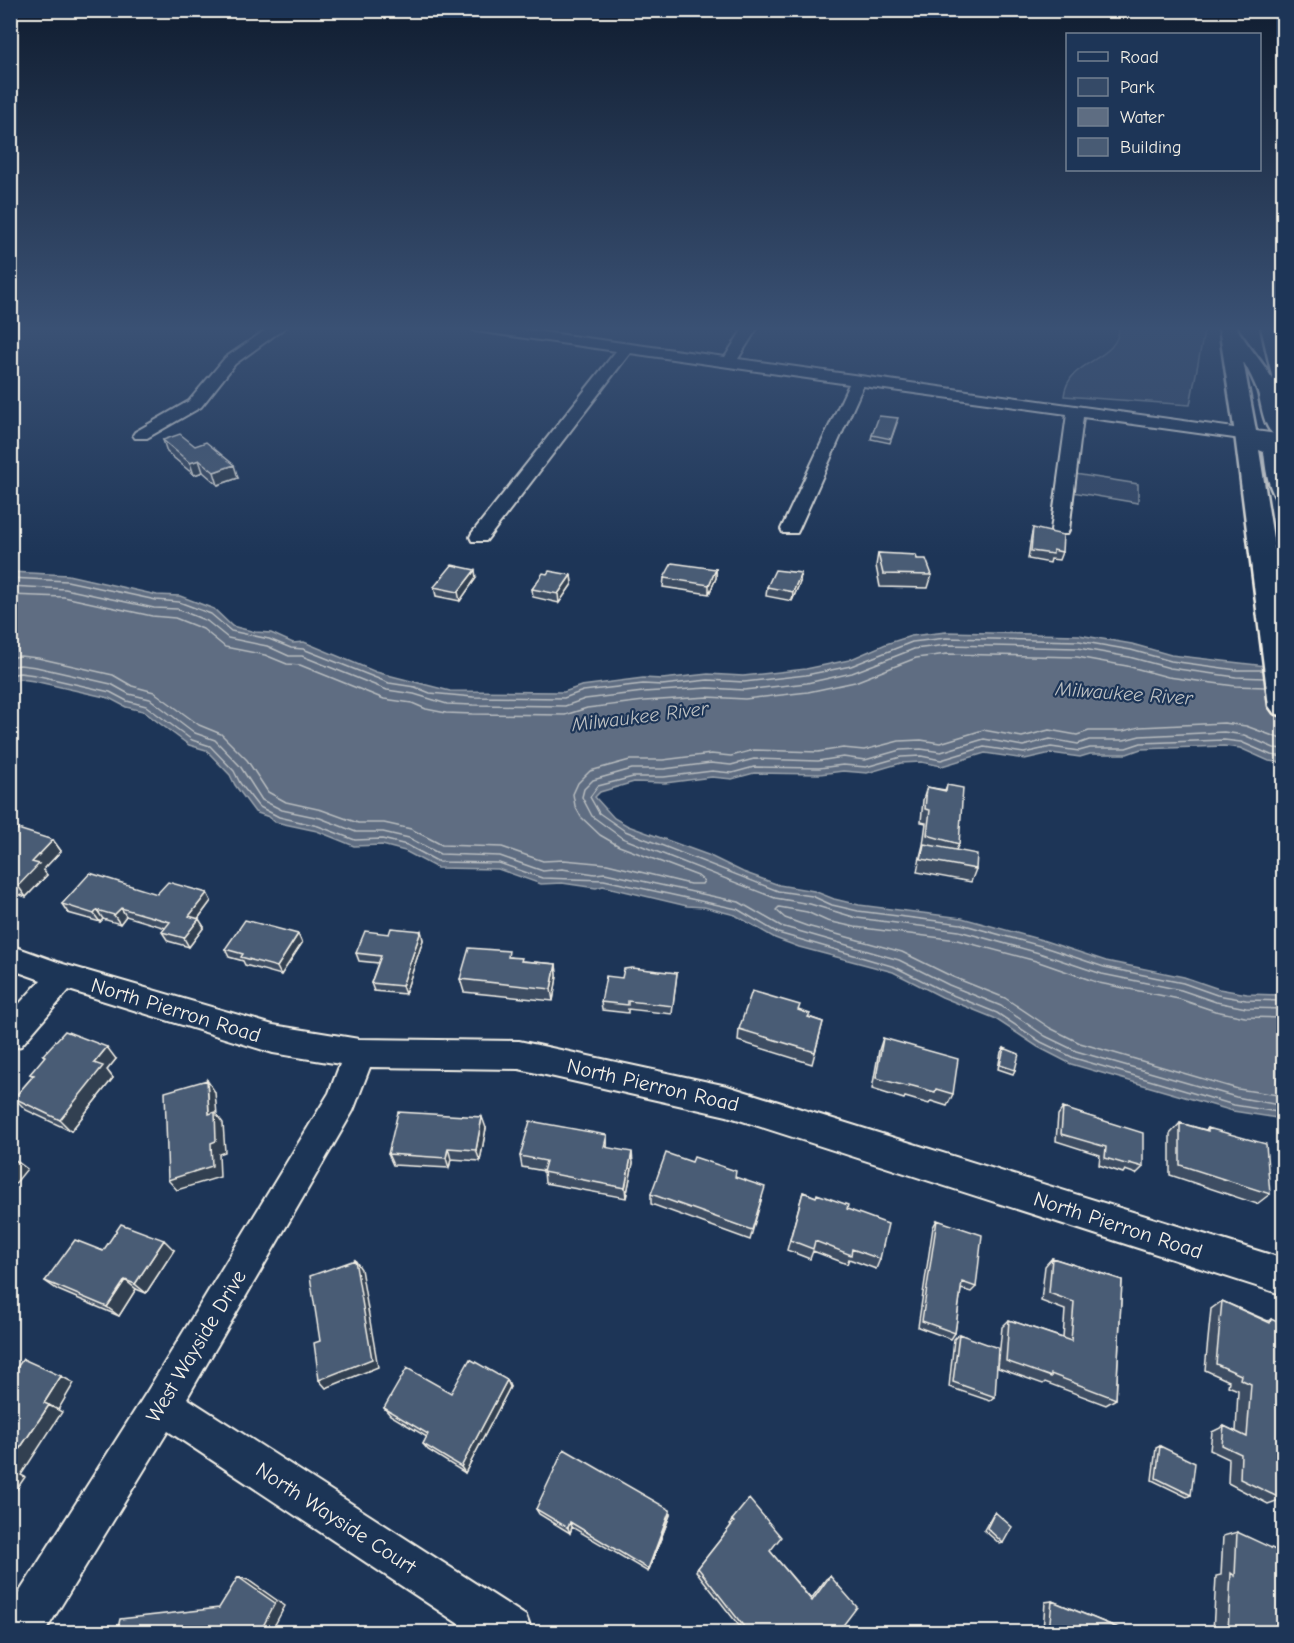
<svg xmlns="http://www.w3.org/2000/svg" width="1294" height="1643" font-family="'Comic Neue',sans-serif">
	<rect width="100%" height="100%" fill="#1d3557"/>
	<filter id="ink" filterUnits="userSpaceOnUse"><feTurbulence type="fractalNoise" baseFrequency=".0167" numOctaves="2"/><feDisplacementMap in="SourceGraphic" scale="12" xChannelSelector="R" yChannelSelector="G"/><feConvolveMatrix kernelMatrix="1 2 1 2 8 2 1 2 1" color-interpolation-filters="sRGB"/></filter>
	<g filter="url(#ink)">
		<!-- green -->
		<path fill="#354a67" stroke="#949ea8" stroke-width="1.5" d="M1119,327H1205L1190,405L1064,396C1068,358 1119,362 1119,327Z
			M1075,474L1138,484V503L1072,492Z"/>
		<!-- water -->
		<path fill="#5e6d82" stroke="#9aa2ab" stroke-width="1.5" d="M11,572L68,575L157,595L180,596L214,609L232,626L255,632L271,633L293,643L304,642L376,672L450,691L564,692L581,686L643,678L662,679L708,674L743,676L806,669L849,660L886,644L911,636L946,632L1079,635L1132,644L1171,655L1283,668V763L1269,761L1240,748L1224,746L1141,749L1127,754H1090L1080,757L1051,753L1025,759L985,753L942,766L921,762L901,763L867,773L843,771L820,774L754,773L732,779L712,777L665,783L634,782L600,792L595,797L614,818L628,826L708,855L743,872L779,885L814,891L834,899L859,905L962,918L1042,940L1106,961L1184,977L1219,989L1247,994L1283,995V1119L1233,1111L1071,1064L1038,1047L994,1018L942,997L893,972L799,947L775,938L735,915L704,907L687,906L603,886L596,888L562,883L541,884L498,869L437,868L405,851L382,845L354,846L317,831L275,822L269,817L255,812L235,785L230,775L206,750L189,745L143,711L126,707L109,698L34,681L20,679L11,681Z"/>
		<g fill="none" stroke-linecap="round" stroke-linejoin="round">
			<!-- shore -->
			<path stroke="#b8bcbf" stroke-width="1.5" d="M10,578L67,581L156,600L179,602L211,614L231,631L269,639L291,648L303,649L389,683L415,687L430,693L473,697L564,698L583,691L643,684L662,685L708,680L744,682L806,675L851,666L912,642L946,638L1079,641L1131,650L1171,661L1237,670H1263
				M10,586L65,589L154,608L177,609L207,621L228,638L267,646L289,656H302L387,690L414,694L447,704L473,705L565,706L585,699L643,692L708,688L744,690L807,683L852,673L914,649L947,645L1078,648L1129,657L1170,668L1236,677L1264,678
				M10,595L64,597L152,616L175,618L203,629L225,647L265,655L287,664L300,665L384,699L412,703L426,709L446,713L473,714L565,715L587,708L644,701L708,697L745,699L808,692L855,682L916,658L947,654L1077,657L1127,666L1168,677L1235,686L1265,687
				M10,658L20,656L38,658L113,675L132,686L154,692L199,725L221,734L247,760L268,792L286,802L322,810L358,823H384L411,829L442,845L502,847L543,861L564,860L607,864L690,884H702L704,881L698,876L619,846L600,835L581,817L575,806L573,794L578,783L590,771L630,760H663L711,754L731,756L754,750L818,752L843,748L864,750L899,741L921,740L940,743L983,730L1022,737L1049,730L1077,735L1089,731H1123L1140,727L1224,723L1246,726L1284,740
				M10,667L20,665L36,667L111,684L129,694L150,699L195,733L215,740L240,766L262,800L282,810L320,818L356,832H383L409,838L440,854L500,856L543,871L562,869L595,874L605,873L739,902L781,926L899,960L949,985L1001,1006L1045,1036L1076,1051L1236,1097L1284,1106
				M10,675L20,673L35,675L110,692L127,701L146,706L192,740L210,746L234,771L240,783L258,806L279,817L318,826L355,840L382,839L407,845L439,862L499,863L542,878L604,880L737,909L778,933L895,967L945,992L997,1013L1041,1042L1074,1058L1234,1105L1284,1113
				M1284,749L1274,748L1244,735L1224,732L1140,736L1124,740H1089L1078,744L1050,739L1023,746L984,739L941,752L921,749L900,750L865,760L843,757L818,761L754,759L731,765L711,763L664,769H632L593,780L584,789L582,797L592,816L622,838L775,898L810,904L857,918L959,931L1039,953L1102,974L1181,990L1216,1002L1246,1008L1284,1009
				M1284,757L1271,755L1241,742L1224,740L1141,743L1126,748H1090L1079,751L1051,747L1024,753L984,747L941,760L921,756L901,757L866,767L843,765L819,768L754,767L732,773L712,771L664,777H633L598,786L590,797L599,813L625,831L778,891L812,896L832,905L858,911L961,924L1041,946L1104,967L1183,983L1217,995L1246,1000L1284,1001
				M1284,1018L1245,1017L1215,1011L1179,999L1099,983L1036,961L957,940L855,927L827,921L807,912L779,907L776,910L785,918L807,926L902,952L953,977L1005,998L1050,1028L1080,1043L1238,1089L1284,1096"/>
			<!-- minor casing -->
			<g stroke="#f4f1e8" stroke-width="4">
				<path id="minor" d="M270,327H286L235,364L201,407L147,438H135L133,435L135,432L189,401L225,358Z
					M469,327H506L725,357L744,327H758L738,359L1284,435V445L1083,417L1069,530L1067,534H1053L1051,530L1067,414L863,386L799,529L797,533H783L781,529L849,384L630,353L486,541H472L470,537L472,533L616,351L476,331Z
					M10,945L63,964L273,1025L359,1039L519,1041L727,1086L1284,1259V1295L727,1116L519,1069L370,1067L353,1111L187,1398L526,1616L532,1632H471L168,1431L45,1632H10V1607L148,1390L329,1093L340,1064L273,1053L69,990L21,1046L10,1049V1014L41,980L10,969Z"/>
			</g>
			<!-- major casing -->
			<g stroke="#f4f1e8" stroke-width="5">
				<path id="major" d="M1219,327H1237C1238,334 1266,366 1273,380L1261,327H1279L1284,345V392L1277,390L1284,413V440C1263,435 1263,409 1258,392C1254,381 1249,371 1243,361L1256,431L1284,447V500L1276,498C1267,484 1266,468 1264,452L1259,450L1284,607V716L1274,713L1269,706L1235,434Z"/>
			</g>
			<!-- minor -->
			<use href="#minor" fill="#1d3557" fill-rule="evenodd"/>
			<!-- major -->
			<use href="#major" fill="#1d3557" fill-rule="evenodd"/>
		</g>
		<!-- wall -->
		<path fill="#3e4e64" stroke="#f4f1e8" stroke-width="1.5" d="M897,423L890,443L871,439L872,435Z
			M163,440L195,446L238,478L218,485L203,472L194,475L167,452Z
			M1033,528L1062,552L1059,560L1051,559L1050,563L1028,559L1031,537Z
			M878,553L917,559L932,575L928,588L880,587L876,566Z
			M716,569V578L709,594L663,587L664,578Z
			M547,574L571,575L572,584L559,603L533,597L532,589Z
			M476,578L460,601L436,596L434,587Z
			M800,582L792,601L766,596L767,587Z
			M947,785L959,844L956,850L976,869L971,882L917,872L920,857L923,845L926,823L921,822L923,800L927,787L945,790Z
			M10,830L53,840L61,851L43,870L47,875L26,897L10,892Z
			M207,893L211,901L198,919L204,927L189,947L168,941L162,932L166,928L126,916L120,924L103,919L100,922L68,913L62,904L157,894Z
			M421,931L423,940L405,994L374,991L371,983L378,963L359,961L356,953L389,934Z
			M302,943L281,975L245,965L243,961L229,957L225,949Z
			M510,957L522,961L556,964L557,976L553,1001L464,992L460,979Z
			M677,973L672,1014L628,1009V1013L602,1010L601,1002L622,978Z
			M799,1011L809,1017L823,1022L812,1064L738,1041L739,1029Z
			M883,1038L953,1094L947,1106L931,1101L929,1104L905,1097L904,1099L872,1089L879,1050Z
			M1004,1048L1015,1070L1013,1074L998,1069L1001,1052Z
			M43,1055L116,1059L107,1070L113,1078L71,1131L26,1110L14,1098L33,1076L30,1074L45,1057Z
			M1063,1108L1143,1167L1136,1174L1125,1170L1123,1173L1099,1165L1100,1155L1056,1141L1058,1115Z
			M1180,1123L1206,1130L1208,1128L1270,1194L1257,1204L1170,1175V1134Z
			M486,1128L480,1161L451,1159L449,1168L393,1165L388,1154Z
			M607,1135V1148L633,1163L626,1198L545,1183L544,1171L522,1167L520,1156Z
			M735,1177L762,1197L750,1240L651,1204V1194Z
			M803,1192L847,1209L880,1259L876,1269L849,1259L847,1264L813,1251L810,1259L787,1250Z
			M937,1220L976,1287L971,1292L961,1289L955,1333L951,1339L918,1327L933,1227Z
			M174,1250L146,1293L136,1289L119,1316L58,1290L45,1281L103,1251Z
			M1052,1258L1122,1280L1116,1399L1106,1405L1045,1382L1043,1384L998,1368L1002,1327L1009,1320L1063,1338L1065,1310L1041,1301L1045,1266Z
			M1222,1301L1268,1321L1271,1319L1280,1452L1282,1499L1268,1504L1228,1483L1229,1459L1210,1450L1212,1432L1224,1426L1236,1432L1238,1390L1228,1386L1229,1381L1205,1370L1211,1309Z
			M959,1334L995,1397L990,1401L949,1387L954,1339Z
			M507,1380L510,1387L465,1473L428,1450L423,1444L427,1437L390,1415L384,1408Z
			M1160,1446L1191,1495L1187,1497L1152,1480L1156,1448Z
			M536,1509L670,1515L648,1572L572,1527L570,1533L539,1514Z
			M995,1512L1003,1543L1000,1544L984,1530L993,1514Z
			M732,1520L770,1551L811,1599L826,1579L830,1576L838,1632H744L696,1571L698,1568L731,1526L730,1524Z
			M1237,1532L1279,1598L1284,1632H1213L1216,1576L1221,1575L1223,1536Z
			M1052,1601L1128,1632H1043L1045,1602Z"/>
		<!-- shaded-wall -->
		<path fill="#324051" stroke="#f4f1e8" stroke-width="1.5" d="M199,460L203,472L194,475L190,463Z
			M234,465L238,478L218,485L214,472Z
			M716,569V578L709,594V585Z
			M475,570L476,578L460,601L458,592Z
			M801,573L800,582L792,601L793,592Z
			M571,575L572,584L559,603L558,594Z
			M53,840L61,851L43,870L47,875L26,897L18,886L32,862Z
			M207,893L211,901L194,924L189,916Z
			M121,908L126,916L120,924L114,915Z
			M97,910L103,919L100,922L94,914Z
			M199,919L204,927L189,947L184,938Z
			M421,931L423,940L405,994L402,986Z
			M298,934L302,943L281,975L277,967Z
			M556,964L557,976L553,1001L551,989Z
			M107,1047L116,1059L107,1070L113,1078L71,1131L60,1120L94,1063Z
			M207,1080L215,1092L217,1115L223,1123L225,1152L219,1154L220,1177L177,1190L168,1180L209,1114Z
			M482,1117L486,1128L480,1161L476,1150Z
			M607,1135V1146L605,1158L604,1147Z
			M448,1148L451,1159L449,1168L446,1158Z
			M632,1152L633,1163L626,1198L625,1188Z
			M14,1159L27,1169L10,1190V1164Z
			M164,1240L174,1250L146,1293L135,1284Z
			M355,1260L361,1269L378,1367L326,1388L319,1380Z
			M125,1280L136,1289L119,1316L107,1307Z
			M61,1376L74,1383L58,1410L44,1403Z
			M507,1380L510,1387L465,1473L461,1467Z
			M49,1405L62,1412L21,1475L25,1477L10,1499V1463Z
			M670,1510V1515L648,1572V1569Z
			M570,1522L572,1527L570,1533L568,1528Z
			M238,1577L248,1580L285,1606L271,1632H260Z"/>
		<!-- building -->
		<path fill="#485b74" stroke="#f4f1e8" stroke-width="1.5" d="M879,416L898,418L891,439L872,435Z
			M180,434L195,446L206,442L234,465L214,472L199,460L190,463L163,440Z
			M1033,528L1063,535L1062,552L1053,550V554L1031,551Z
			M878,553L916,555L917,559H926L932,575L883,574Z
			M672,563L716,569L709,585L664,578Z
			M452,565L475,570L458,592L434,587Z
			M775,570L801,573L793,592L767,587Z
			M549,571L571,575L558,594L532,589L543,573L547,574Z
			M947,785L963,788L959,844L927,835L930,810L925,809L927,787L946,791Z
			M18,829L53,840L32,862L39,864L18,886L10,884V830L16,831Z
			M924,844L977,854L976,869L921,859Z
			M90,873L157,894L168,882L207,893L189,916L199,919L184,938L162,932L170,922L121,908L114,915L97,910L94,914L62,904Z
			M245,920L298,934L277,967L241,957L243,954L225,949Z
			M391,928L421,931L402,986L371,983L381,956L356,953L365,931L389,934Z
			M469,948L509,951L508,957L522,958L521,961L556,964L551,989L460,979Z
			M632,968L677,973L673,1006L628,1001V1005L601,1002L606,976L622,978L624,969Z
			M752,991L800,1005L798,1010L810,1014L808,1017L823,1022L815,1052L739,1029Z
			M65,1031L107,1047L94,1063L103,1066L60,1120L14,1098L34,1075L30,1074L45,1056L43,1055Z
			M883,1038L958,1059L953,1094L936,1089L935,1092L909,1085V1087L876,1078Z
			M1004,1048L1019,1054L1015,1070L1000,1065Z
			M207,1080L209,1114L215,1112L216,1141L211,1143L212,1166L168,1180L165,1092Z
			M1063,1108L1143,1133V1167L1129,1163V1165L1105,1158L1106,1147L1061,1134Z
			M398,1112L482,1117L476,1150L448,1148L446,1158L388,1154Z
			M530,1121L607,1135L604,1147L632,1152L625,1188L543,1172L546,1161L520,1156Z
			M1180,1123L1208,1131V1128L1266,1144L1270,1194L1180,1165Z
			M666,1153L692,1162L694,1157L736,1171L735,1177L765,1187L752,1230L651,1194Z
			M10,1157L14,1159L10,1164Z
			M803,1192L816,1197L817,1194L848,1205L847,1209L888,1224L880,1259L852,1249L851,1255L815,1241L813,1249L790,1240Z
			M937,1220L982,1235L976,1287L962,1282L955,1333L922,1321Z
			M121,1224L164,1240L135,1284L125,1280L107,1307L45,1281L75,1240L103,1251Z
			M1052,1258L1122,1280L1116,1399L1051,1374V1377L1006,1361L1009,1320L1071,1341L1074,1302L1049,1293Z
			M355,1260L372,1359L319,1380L314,1343L320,1341L310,1276Z
			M1222,1301L1270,1323L1271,1319L1284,1325V1401L1280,1452L1283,1454L1282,1499L1240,1479L1241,1454L1222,1445L1224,1426L1247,1437L1251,1384L1240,1379L1241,1375L1216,1364Z
			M959,1334L998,1348L995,1397L953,1382Z
			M23,1359L61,1376L44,1403L49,1405L10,1463V1377Z
			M470,1359L507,1380L461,1467L423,1444L428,1434L384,1408L407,1368L451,1393Z
			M1160,1446L1195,1463L1191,1495L1156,1478Z
			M564,1449L670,1510L648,1569L570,1522L568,1528L536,1509Z
			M749,1499L781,1537L770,1551L812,1601L830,1576L857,1607L838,1632H748L698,1568L734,1522L732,1520Z
			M995,1512L1012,1527L1003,1543L987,1528Z
			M1237,1532L1280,1552L1279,1598L1284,1600V1632H1228L1231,1573L1235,1576Z
			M238,1577L275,1603L260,1632H117L120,1619L219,1608Z
			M1052,1601L1128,1632H1049Z"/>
	</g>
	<!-- sky -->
	<linearGradient id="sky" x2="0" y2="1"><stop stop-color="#101d30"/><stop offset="0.59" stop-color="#3a5174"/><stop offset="1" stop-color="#3a5174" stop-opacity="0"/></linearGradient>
	<rect width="1294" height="557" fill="url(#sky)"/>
	<g text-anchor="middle" stroke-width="4.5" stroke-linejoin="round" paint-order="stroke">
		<!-- water labels -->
		<g font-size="20" font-style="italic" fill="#c0c3c4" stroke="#1d3557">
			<text transform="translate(1124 693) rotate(4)" y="7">Milwaukee River</text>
			<text transform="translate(640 716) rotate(-7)" y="7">Milwaukee River</text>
		</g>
		<!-- near-street labels -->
		<g font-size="21" fill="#f4f1e8" stroke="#1d3557">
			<text transform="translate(176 1010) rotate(17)" y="7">North Pierron Road</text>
			<text transform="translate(653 1085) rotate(13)" y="7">North Pierron Road</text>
			<text transform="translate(1118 1225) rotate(18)" y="7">North Pierron Road</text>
			<text transform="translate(196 1346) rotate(-59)" y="7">West Wayside Drive</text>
			<text transform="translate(336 1518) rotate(33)" y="7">North Wayside Court</text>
		</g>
	</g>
	<!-- margin -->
	<rect width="1294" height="1643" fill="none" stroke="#1d3557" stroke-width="36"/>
	<rect x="18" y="18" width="1258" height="1607" fill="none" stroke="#f4f1e8" stroke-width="2" filter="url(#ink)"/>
	<!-- legend -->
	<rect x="1066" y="33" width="195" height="138" fill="#1d3557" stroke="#738091" stroke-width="1.5"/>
	<rect x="1078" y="52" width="30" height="9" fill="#1d3557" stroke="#738091" stroke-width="1.5"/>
	<text x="1120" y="63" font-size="18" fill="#f4f1e8">Road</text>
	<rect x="1078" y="78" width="30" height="18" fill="#354a67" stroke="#738091" stroke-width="1.5"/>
	<text x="1120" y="93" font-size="18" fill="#f4f1e8">Park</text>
	<rect x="1078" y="108" width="30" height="18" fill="#5e6d82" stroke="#738091" stroke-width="1.5"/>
	<text x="1120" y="123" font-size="18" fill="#f4f1e8">Water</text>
	<rect x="1078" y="138" width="30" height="18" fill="#485b74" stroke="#738091" stroke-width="1.5"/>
	<text x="1120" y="153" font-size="18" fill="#f4f1e8">Building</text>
</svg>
